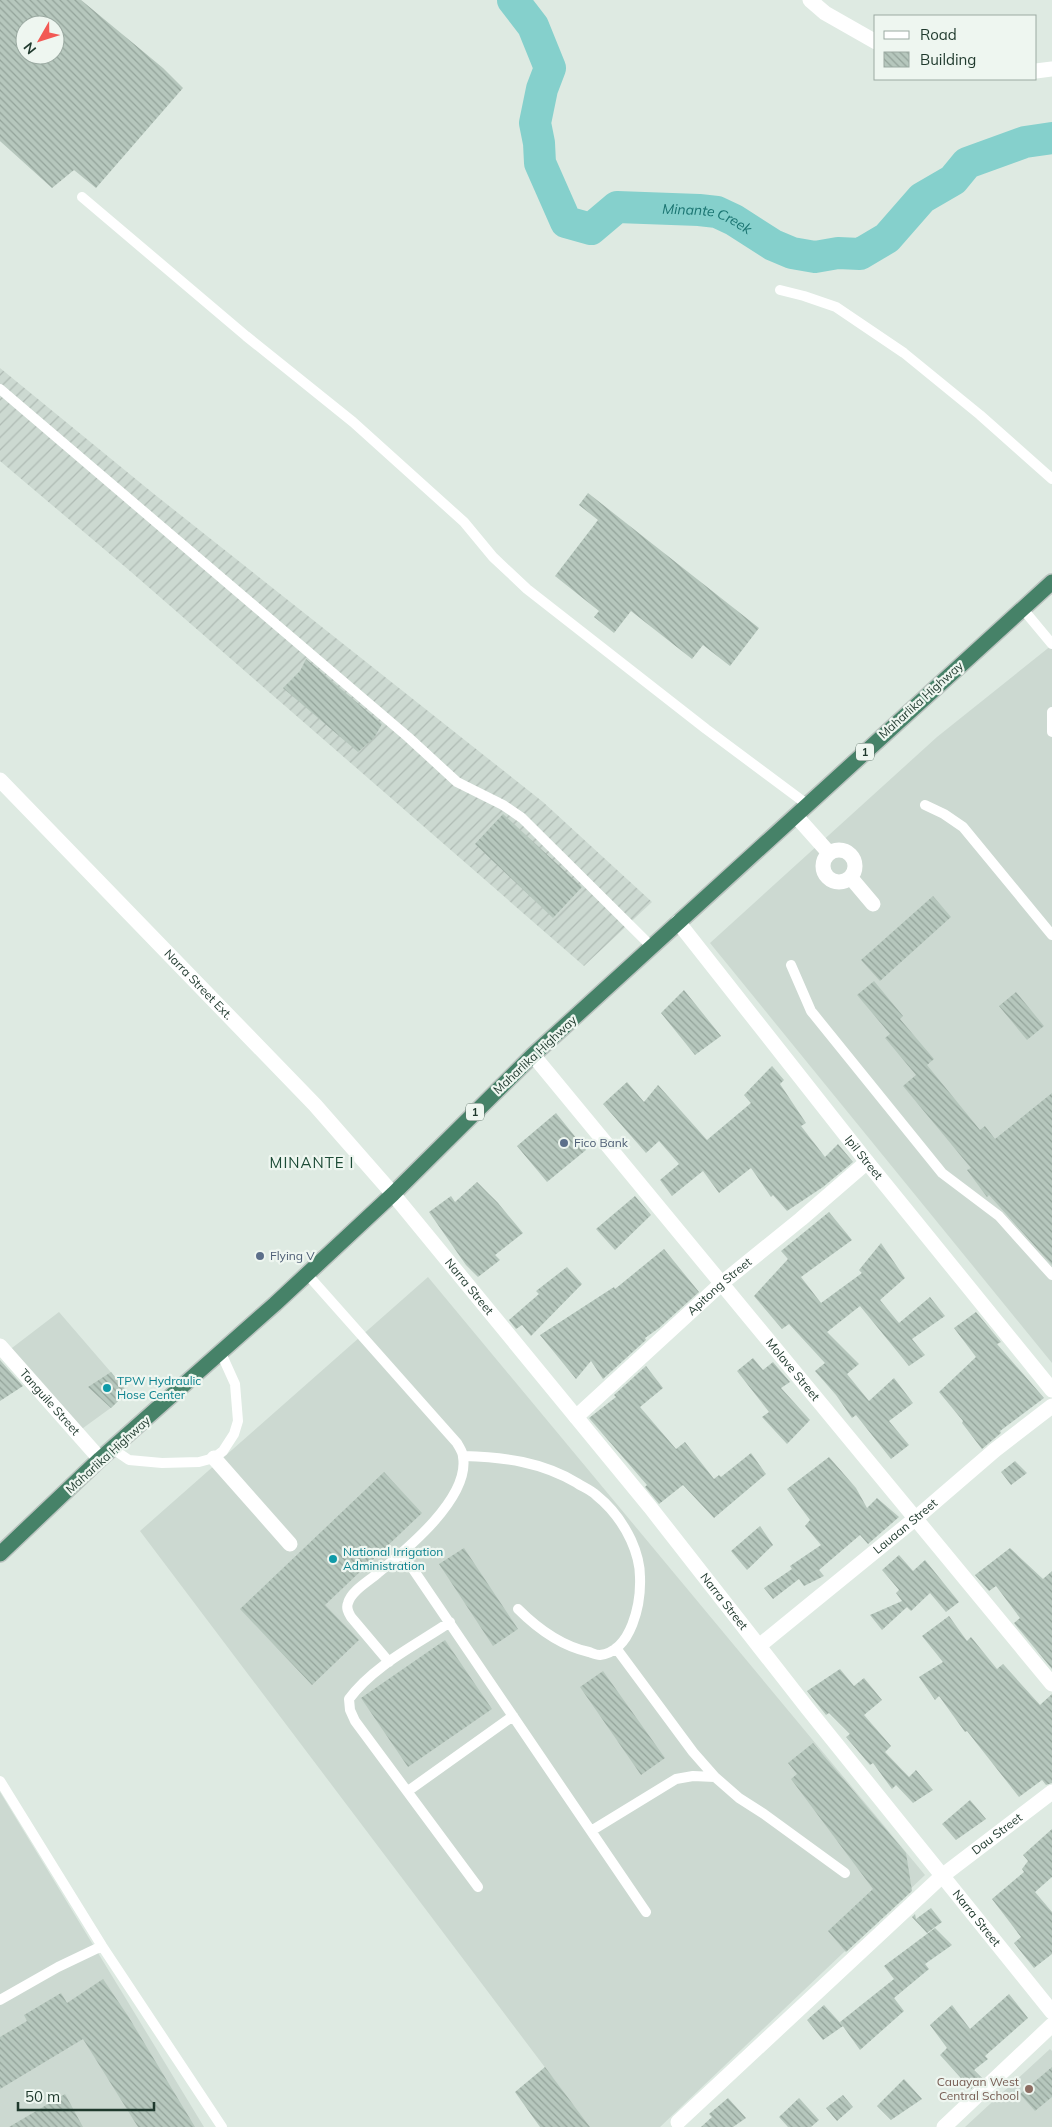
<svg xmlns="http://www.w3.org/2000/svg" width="1052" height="2127" font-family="Mulish,sans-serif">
	<defs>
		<pattern id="industrial-furrows" width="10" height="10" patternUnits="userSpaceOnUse" patternTransform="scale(1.25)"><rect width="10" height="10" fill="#ccd9d1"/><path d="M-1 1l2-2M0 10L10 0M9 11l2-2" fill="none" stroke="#afbbb4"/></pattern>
		<pattern id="building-back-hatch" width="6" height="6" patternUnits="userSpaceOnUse" patternTransform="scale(1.25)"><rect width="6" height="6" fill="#b6c7bd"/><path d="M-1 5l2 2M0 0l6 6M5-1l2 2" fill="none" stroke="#93a39a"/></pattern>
	</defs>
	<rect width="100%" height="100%" fill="#deeae2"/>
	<!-- built -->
	<path fill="#ccd9d1" d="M1052,645V1363L710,943L937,737Z
		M428,1277L925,1875L660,2127H590L140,1531Z
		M59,1312L128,1392L112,1407L79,1431L8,1351Z
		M0,1792L204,2127H0Z
		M1050,2049L1052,2051V2127H965Z"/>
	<!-- industrial -->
	<path fill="url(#industrial-furrows)" d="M0,368L154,494L543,802L652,902L584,966L130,571L0,461Z"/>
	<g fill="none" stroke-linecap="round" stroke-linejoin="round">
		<!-- river -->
		<path stroke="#85d0cc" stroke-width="32" id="s1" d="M513,0L533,26L550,68L542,89L535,123L539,143L540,163L566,222L591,229L617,207L699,210L717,212L734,220L773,245L792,253L815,257L838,253L860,254L887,238L922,198L953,180L967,163L1025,142L1052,138"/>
	</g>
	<!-- building -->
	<path fill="url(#building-back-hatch)" fill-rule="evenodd" d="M0,0H81L163,68L183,88L96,188L74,170L52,188L0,141ZM25,25H55V55H25Z
		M588,493L759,628L730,666L703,645L692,659L631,611L614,633L594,617L599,611L555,576L598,520L579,505Z
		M306,659L382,724L374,738L358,752L283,688L300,671Z
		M503,814L582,887L553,918L475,844Z
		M933,896L951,917L880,981L861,960Z
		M874,981L903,1016L900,1019L934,1059L927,1065L980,1130L985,1126L995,1139L1052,1093V1265L989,1195L987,1197L967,1170L971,1168L903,1086L916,1075L885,1038L890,1034L857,995Z
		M684,990L721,1036L695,1055L661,1013Z
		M1016,992L1044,1026L1027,1040L999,1006Z
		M772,1066L784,1080L780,1084L806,1123L801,1126L825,1157L838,1144L853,1162L823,1187L787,1211L773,1195L771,1197L751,1168L719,1193L703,1171L672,1196L660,1180L679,1164L659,1141L646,1153L603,1104L627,1082L644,1102L658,1085L707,1140L751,1103L744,1095Z
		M556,1113L586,1150L547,1182L517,1146Z
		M477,1182L498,1203L523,1233L495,1255L500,1260L478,1277L466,1265L429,1212L451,1196L455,1202Z
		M635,1196L651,1215L615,1250L596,1229Z
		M829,1212L852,1240L801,1277L821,1303L862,1273L859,1270L881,1243L905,1278L880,1300L899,1323L930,1297L945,1316L912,1339L925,1355L909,1366L860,1306L827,1332L859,1364L847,1374L869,1401L894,1378L913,1403L889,1421L909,1445L891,1459L856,1415L852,1418L836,1395L815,1371L825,1363L789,1324L782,1329L754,1296L788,1259L781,1251Z
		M664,1249L699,1292L659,1328L645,1338L646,1340L603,1379L591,1361L576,1379L540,1335L614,1287L615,1289Z
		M567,1267L582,1284L531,1336L522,1325L516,1329L509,1320L539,1294L536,1291Z
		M976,1312L1001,1342L997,1344L1044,1398L1000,1431L1001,1433L982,1449L962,1423L963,1421L939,1392L976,1357L954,1328Z
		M753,1358L763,1370L773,1362L790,1382L781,1388L810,1420L787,1444L762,1417L769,1412L737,1371Z
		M0,1360L23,1386L0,1401Z
		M646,1366L663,1388L640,1407L676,1449L685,1442L714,1479L719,1475L721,1477L751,1453L766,1474L714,1518L683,1485L659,1504L645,1487L647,1485L589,1418L616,1397L614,1395Z
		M111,1372L127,1392L111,1408L88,1387Z
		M829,1457L856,1488L867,1508L877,1498L899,1517L868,1544L860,1535L819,1570L824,1576L804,1586L799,1579L773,1599L764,1588L792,1569L790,1566L821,1545L805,1526L810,1520L787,1489Z
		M1015,1461L1027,1473L1011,1485L1001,1472Z
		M384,1472L422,1513L325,1605L359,1640L312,1685L240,1609Z
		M760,1526L773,1545L747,1570L731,1551Z
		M464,1548L518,1629L493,1646L439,1564Z
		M1010,1548L1043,1579L1052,1571V1669L1014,1623L1020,1618L996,1586L989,1591L975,1575Z
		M899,1555L913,1571L925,1560L959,1602L946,1612L930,1593L911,1611L907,1607L882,1630L870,1615L902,1601L896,1593L899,1590L882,1570Z
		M949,1616L967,1641L971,1637L997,1669L1003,1664L1040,1705L1052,1694V1783L1046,1785L1042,1780L1019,1797L967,1731L965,1732L939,1696L935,1700L919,1677L943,1662L922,1636Z
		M445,1640L492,1709L408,1767L361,1698Z
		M840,1669L854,1686L864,1678L882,1700L864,1715L891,1746L885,1752L909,1777L916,1770L933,1790L913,1803L896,1785L892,1789L873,1763L870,1765L846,1737L850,1734L829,1713L826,1715L807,1691Z
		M603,1671L665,1758L641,1775L580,1687Z
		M813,1743L906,1853L912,1891L846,1952L828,1931L873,1889L791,1779L797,1774L788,1763Z
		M970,1800L986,1819L956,1840L942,1824Z
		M1052,1829V1877L1035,1892L1052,1912V1954L1034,1968L1014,1943L1021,1937L992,1899L1024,1872L1022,1869L1028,1861L1023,1855Z
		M931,1908L942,1922L927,1933L912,1917L915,1914L916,1919Z
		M935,1928L952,1945L925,1964L929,1969L894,1998L904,2011L860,2050L840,2022L894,1979L884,1966Z
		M103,1979L128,2016L195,2127H138L83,2039L0,2089V2037L27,2021L24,2015L61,1993L67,2003Z
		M1009,1994L1028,2018L985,2056L988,2059L974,2070L982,2078L971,2089L940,2055L947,2048L930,2025L952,2005L970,2029Z
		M824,2005L843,2026L823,2040L807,2020Z
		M545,2067L590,2127H540L515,2092Z
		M1052,2067V2097L1035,2111L1020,2094Z
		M904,2079L922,2099L891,2120L877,2106Z
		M65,2094L83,2127H9Z
		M843,2095L853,2107L837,2121L826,2108Z
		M728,2098L746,2118L733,2127H701L712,2117L709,2114Z
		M799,2098L819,2120L811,2127H788L779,2117Z"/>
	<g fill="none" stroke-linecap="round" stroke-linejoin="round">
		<!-- trunk casing -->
		<g stroke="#bcc4c0" stroke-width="18">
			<path id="trunk" d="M0,1554L100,1459L275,1304L393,1194L533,1055L1052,582"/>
		</g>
		<!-- service -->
		<path stroke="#fff" stroke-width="10" d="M82,197L246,336L353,422L464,522L493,557L527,589L706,729L808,805
			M780,290L804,296L836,307L904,353L980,415L1052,479
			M0,389L408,737L457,782L503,805L522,818L652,947
			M1022,608L1052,644
			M1052,712V732
			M925,805L944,814L963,827L1052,935
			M791,965L811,1011L942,1173L999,1216L1052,1275
			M307,1274L457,1443C459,1447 463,1452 463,1457C470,1498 406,1550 378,1573C369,1581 351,1591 348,1603C346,1608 348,1612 351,1617L389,1662
			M113,1449L129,1460L162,1463L199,1462L214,1458L223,1451L234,1434L238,1421L235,1384L221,1353
			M464,1456C504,1457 542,1462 577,1483C583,1487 591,1490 596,1495C611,1507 623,1523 631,1540C636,1551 640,1565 640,1577C641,1603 632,1651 600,1655C596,1655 592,1653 589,1652C561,1646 538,1629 518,1609
			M402,1553L646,1912
			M450,1622C416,1645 373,1666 349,1699L350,1710L355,1721L478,1887
			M616,1648L693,1752L715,1777L739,1798L764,1814L845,1873
			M0,1781L102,1946L222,2127
			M408,1791L513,1716
			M591,1831L676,1779L693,1776L715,1777
			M0,2000L58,1967L102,1946"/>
		<!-- pedestrian -->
		<path stroke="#fff" stroke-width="15" d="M796,816L829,853
			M823 866a16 16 0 1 1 32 0a16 16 0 1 1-32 0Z
			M851,878L873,904
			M214,1458L290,1544"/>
		<!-- minor -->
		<g stroke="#fff" stroke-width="15">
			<path d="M810,0L825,13L876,42"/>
			<path d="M1036,71L1052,69"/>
			<path id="s2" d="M0,780L315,1105L393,1194"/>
			<path id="s3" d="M678,922L867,1162L1052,1390"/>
			<path id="s4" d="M533,1055L1052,1684"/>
			<path id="s5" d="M0,1346L100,1459"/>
			<path id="s6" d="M576,1417L722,1283L801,1219L867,1162"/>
			<path id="s7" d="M759,1646L916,1518L995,1450L1052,1406"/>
			<path id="s8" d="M678,2122L942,1876L1052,1792"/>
			<path d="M944,2127L1052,2025"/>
		</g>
		<!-- tertiary -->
		<path stroke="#fff" stroke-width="15" id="s9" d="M393,1194L650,1507L808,1709L1052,2012"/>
		<!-- trunk -->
		<use href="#trunk" stroke="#468268" stroke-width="15"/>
	</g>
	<!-- markers -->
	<g fill="#5c6f8a" stroke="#eef6f0" stroke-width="2">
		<circle cx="564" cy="1143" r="5"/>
		<circle cx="260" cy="1256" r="5"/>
	</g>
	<g fill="#0f9aa8" stroke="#eef6f0" stroke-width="2">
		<circle cx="107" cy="1388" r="5"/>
		<circle cx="333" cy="1559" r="5"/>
	</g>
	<circle fill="#8d6e63" stroke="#eef6f0" stroke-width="2" cx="1029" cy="2089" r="5"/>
	<g text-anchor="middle" stroke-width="4.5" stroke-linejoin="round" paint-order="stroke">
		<!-- shield labels -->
		<g fill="#eef6f0" stroke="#5d7268" stroke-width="1">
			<rect x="856" y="743.5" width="18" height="17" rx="4"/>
			<rect x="466" y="1103.5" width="18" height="17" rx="4"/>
		</g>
		<g font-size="11" font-weight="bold" fill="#1f392d">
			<text x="865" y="756">1</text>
			<text x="475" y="1116">1</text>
		</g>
		<!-- street labels -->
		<g font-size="12" fill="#1f392d" stroke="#eef6f0">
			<text transform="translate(921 700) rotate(-42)" y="4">Maharlika Highway</text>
			<text dy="4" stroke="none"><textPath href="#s2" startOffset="285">Narra Street Ext.</textPath></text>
			<text transform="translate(535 1055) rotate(-43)" y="4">Maharlika Highway</text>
			<text dy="4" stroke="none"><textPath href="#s3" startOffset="300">Ipil Street</textPath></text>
			<text dy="4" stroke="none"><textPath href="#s9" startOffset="120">Narra Street</textPath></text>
			<text dy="4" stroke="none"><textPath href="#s6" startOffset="194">Apitong Street</textPath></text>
			<text dy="4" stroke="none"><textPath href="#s4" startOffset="408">Molave Street</textPath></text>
			<text dy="4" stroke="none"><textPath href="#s5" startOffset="75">Tanguile Street</textPath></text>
			<text transform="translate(108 1455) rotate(-42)" y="4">Maharlika Highway</text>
			<text dy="4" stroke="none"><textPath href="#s7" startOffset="189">Lauaan Street</textPath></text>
			<text dy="4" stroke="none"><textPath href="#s9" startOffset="525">Narra Street</textPath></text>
			<text dy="4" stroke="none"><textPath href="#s8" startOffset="430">Dau Street</textPath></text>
			<text dy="4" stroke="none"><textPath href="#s9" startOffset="930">Narra Street</textPath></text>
		</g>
		<!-- service labels -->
		<g font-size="12" fill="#4e5e75" stroke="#eef6f0" text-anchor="start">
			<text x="574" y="1147">Fico Bank</text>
			<text x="270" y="1260">Flying V</text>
		</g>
		<!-- culture labels -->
		<g font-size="12" fill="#0d838f" stroke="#eef6f0" text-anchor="start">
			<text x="117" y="1385">TPW Hydraulic<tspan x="117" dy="14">Hose Center</tspan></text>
			<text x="343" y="1556">National Irrigation<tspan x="343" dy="14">Administration</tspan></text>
		</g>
		<!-- education labels -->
		<g font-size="12" fill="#785e54" stroke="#eef6f0" text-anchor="end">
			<text x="1019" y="2086">Cauayan West<tspan x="1019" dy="14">Central School</tspan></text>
		</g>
		<!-- water labels -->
		<g font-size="14" font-style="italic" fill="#1a7471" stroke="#eef6f0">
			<text dy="5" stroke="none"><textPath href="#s1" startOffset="392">Minante Creek</textPath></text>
		</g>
		<!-- quarter labels -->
		<g font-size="15" letter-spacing="1" fill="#1c4b36" stroke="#eef6f0">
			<text x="312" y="1168">MINANTE I</text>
		</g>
	</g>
	<!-- legend -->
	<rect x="874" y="15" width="162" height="65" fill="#eef6f0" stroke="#9baaa2"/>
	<rect x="884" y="31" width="25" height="8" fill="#ffffff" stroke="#9baaa2"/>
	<text x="920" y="40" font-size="15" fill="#1f392d">Road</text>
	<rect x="884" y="52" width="25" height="15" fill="url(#building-back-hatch)" stroke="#9baaa2"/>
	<text x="920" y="65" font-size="15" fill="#1f392d">Building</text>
	<!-- north arrow -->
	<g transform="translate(40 40) rotate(231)"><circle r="24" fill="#eef6f0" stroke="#9baaa2"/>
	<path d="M0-4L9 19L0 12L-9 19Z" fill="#f25954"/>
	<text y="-8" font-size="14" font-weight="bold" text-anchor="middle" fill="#1f392d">N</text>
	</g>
	<!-- scale -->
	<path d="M18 2102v8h136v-8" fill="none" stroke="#1f392d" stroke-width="2.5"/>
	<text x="25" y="2102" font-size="15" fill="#1f392d" stroke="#eef6f0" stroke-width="4" paint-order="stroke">50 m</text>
</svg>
